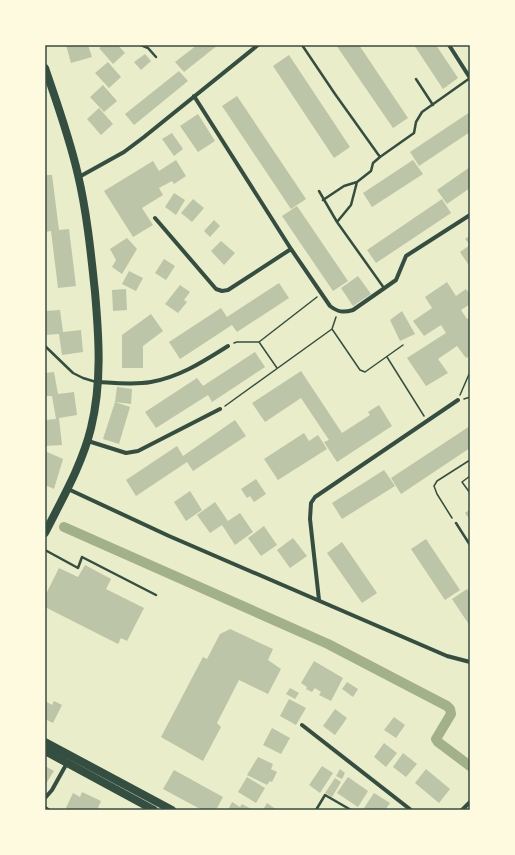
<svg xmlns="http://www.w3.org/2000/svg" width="515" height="855" font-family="Arial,sans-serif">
	<rect width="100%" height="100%" fill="#e9edc9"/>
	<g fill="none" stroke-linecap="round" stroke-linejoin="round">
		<!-- canal -->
		<path stroke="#a3b18a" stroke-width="10" d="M64,527L328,644L447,706L450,709L451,714L436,739L438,742L470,766"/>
	</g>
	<!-- building -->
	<path fill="#bcc5a7" d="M66,45H88L92,57L71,63Z
		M103,45H118L125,53L113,64L99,48Z
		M197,45H218L184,72L175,62Z
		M336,45H359L408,118L393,128Z
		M414,45H436L458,78L443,89Z
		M145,54L151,61L141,70L134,62Z
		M289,55L350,147L334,158L273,66Z
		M108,62L121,77L109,88L95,73Z
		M179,71L188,81L134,125L125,114Z
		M103,85L117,101L104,112L90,97Z
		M237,96L306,199L291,209L222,106Z
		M99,108L113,124L101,135L87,119Z
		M470,112V132L419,166L410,152Z
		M198,114L215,141L198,152L180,126Z
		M172,133L183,149L174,156L162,139Z
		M176,160L186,176L174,184L172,181L159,188L163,195L142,208L153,225L133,237L104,191L153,161L159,171Z
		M413,160L423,174L372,207L363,193Z
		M470,167V188L447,204L437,190Z
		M45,175H52L59,230L69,229L76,286L58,288L51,231L45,232Z
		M174,193L185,200L176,215L165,207Z
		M193,199L204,208L192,222L181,213Z
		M442,199L451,213L376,263L367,250Z
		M297,206L348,281L333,291L282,216Z
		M214,220L220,226L210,237L204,231Z
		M470,235V263L468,264L460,252L470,245L465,239Z
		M127,238L137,249L122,274L112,267L116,260L110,249Z
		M221,241L235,253L224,265L211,251Z
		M164,259L175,266L166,280L155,273Z
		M129,271L143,278L136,291L122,284Z
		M358,276L371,294L353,306L341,288Z
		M447,282L456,296L466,289L470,294V304L461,310L467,319L470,317V356L466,358L457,346L438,359L448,373L426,386L407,358L446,333L441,325L424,336L413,321L432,308L425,297Z
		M279,283L289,298L237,332L232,325L180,359L169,342L221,308L227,317Z
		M180,285L190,292L184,300L187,302L178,313L165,304Z
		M126,289L127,310L113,311L112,290Z
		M60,310L63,332L81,330L83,352L62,355L59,334L45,335V311Z
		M402,311L415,334L400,341L390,320Z
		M151,314L163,331L143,346V368H122V335Z
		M255,352L265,367L212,402L208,395L156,428L145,412L197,378L203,386Z
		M301,371L342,433L370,415L368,412L379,405L392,426L337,462L324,442L329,440L301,398L265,422L252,403Z
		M54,372L58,394L74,392L77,415L59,418L62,445L45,446V420L56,419L52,396H45V373Z
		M117,387L132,389L131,404L115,402L130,407L119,444L103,439L115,402Z
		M235,420L246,436L193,471L187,462L136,496L126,480L177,446L183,456Z
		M470,426V448L401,494L391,478Z
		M304,433L309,441L318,435L327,449L278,480L264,459Z
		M45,451L63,459L54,489L45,485Z
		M384,470L395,486L342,519L332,503Z
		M256,479L266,494L254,502L250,496L247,498L241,489Z
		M190,491L202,510L186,521L174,502Z
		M215,502L228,521L240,513L253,532L235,545L222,525L210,533L197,515Z
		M470,509V520L465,513Z
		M264,526L277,545L261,556L248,538Z
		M293,538L307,556L290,568L277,550Z
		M426,539L460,590L445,600L411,549Z
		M342,542L377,593L362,603L327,553Z
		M85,565L111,579L106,589L144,608L127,641L121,638L118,644L45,607V596L59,568L78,577Z
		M467,589L470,593V626L452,599Z
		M230,629L273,649L268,660L281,669L268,694L239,680L217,723L221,727L203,761L161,737L203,657L207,659L220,634Z
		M314,661L343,678L331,701L319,695L321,692L315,688L312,692L306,689L307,687L301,683Z
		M347,682L358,689L353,697L342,689Z
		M290,688L299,693L295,699L286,694Z
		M289,699L306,708L296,725L280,716Z
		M45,701L52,705L54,701L62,705L53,723L45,719Z
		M335,709L347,718L335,735L323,726Z
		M394,717L405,725L396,738L384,730Z
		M272,728L290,738L281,754L263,745Z
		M384,743L397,753L386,767L374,757Z
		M403,753L417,764L406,777L393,767Z
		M258,757L273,764L271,769L277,772L272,782L270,781L267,785L247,775Z
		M45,766L54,771L45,785Z
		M322,766L333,773L320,793L309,785Z
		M340,769L345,773L342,779L336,776Z
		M426,769L450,789L439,803L415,783Z
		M174,770L223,797L216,810H202L163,789Z
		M247,777L265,788L256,803L238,792Z
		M348,777L368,791L358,807L337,793Z
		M335,778L341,782L332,797L325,793Z
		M82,792L101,801L97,810H65L73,793L80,797Z
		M374,793L390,803L385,810H367L364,808Z
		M232,802L240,807L242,804L253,810H228Z
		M267,803L277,810H263Z"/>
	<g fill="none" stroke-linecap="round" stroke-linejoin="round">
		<!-- path -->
		<path stroke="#344e41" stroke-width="1.5" d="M336,317L332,329L360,370L365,372L403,345
			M259,342L277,368
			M234,343L237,342H259L317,297
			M387,357L424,416
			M460,395L470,372
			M464,399L470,397
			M225,406L332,329
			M470,476L462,482L470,493
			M452,518L437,494L434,486L437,481L470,460"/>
		<!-- service -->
		<path stroke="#344e41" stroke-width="2.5" d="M141,45L148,48L156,57
			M302,45L335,94L380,157
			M416,79L433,105
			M319,191L337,222
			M323,200L344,186L357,182
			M384,288L337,222L351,205L357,182L371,171L373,163L380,157L414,133L416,122L422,112L470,78
			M45,346L73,373L83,378L96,382
			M456,523L470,545
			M45,550L78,568L82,557L156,595
			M316,810L325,795L351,810"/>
		<!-- minor -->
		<path stroke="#344e41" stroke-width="4" d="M449,45L470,78
			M194,96L291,249L330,306C338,312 343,313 353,310L396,280L406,256L470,215
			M79,177L124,152L144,137L258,45
			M155,218L216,289L222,291L228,290L291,249
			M99,382C116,383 134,385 151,382C180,377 204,361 228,346
			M88,441L126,453L138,451L220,409
			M68,489L169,536L447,656L470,662
			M319,600L310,519L311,503L315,497L458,400
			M302,725L411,810
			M45,798L52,790L67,763
			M45,808L48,810
			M462,810L470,802"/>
		<!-- secondary -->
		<path stroke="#344e41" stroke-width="8" d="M45,68C57,103 70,139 78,175C87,213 91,254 95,292C99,338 102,383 91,428C82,465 62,499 45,533
			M45,742L172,810
			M45,751L154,810"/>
	</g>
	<!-- border -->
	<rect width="515" height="855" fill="none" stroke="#fefae0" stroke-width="92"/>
	<rect x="46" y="46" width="423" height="763" fill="none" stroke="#344e41" stroke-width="1.5"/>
</svg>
